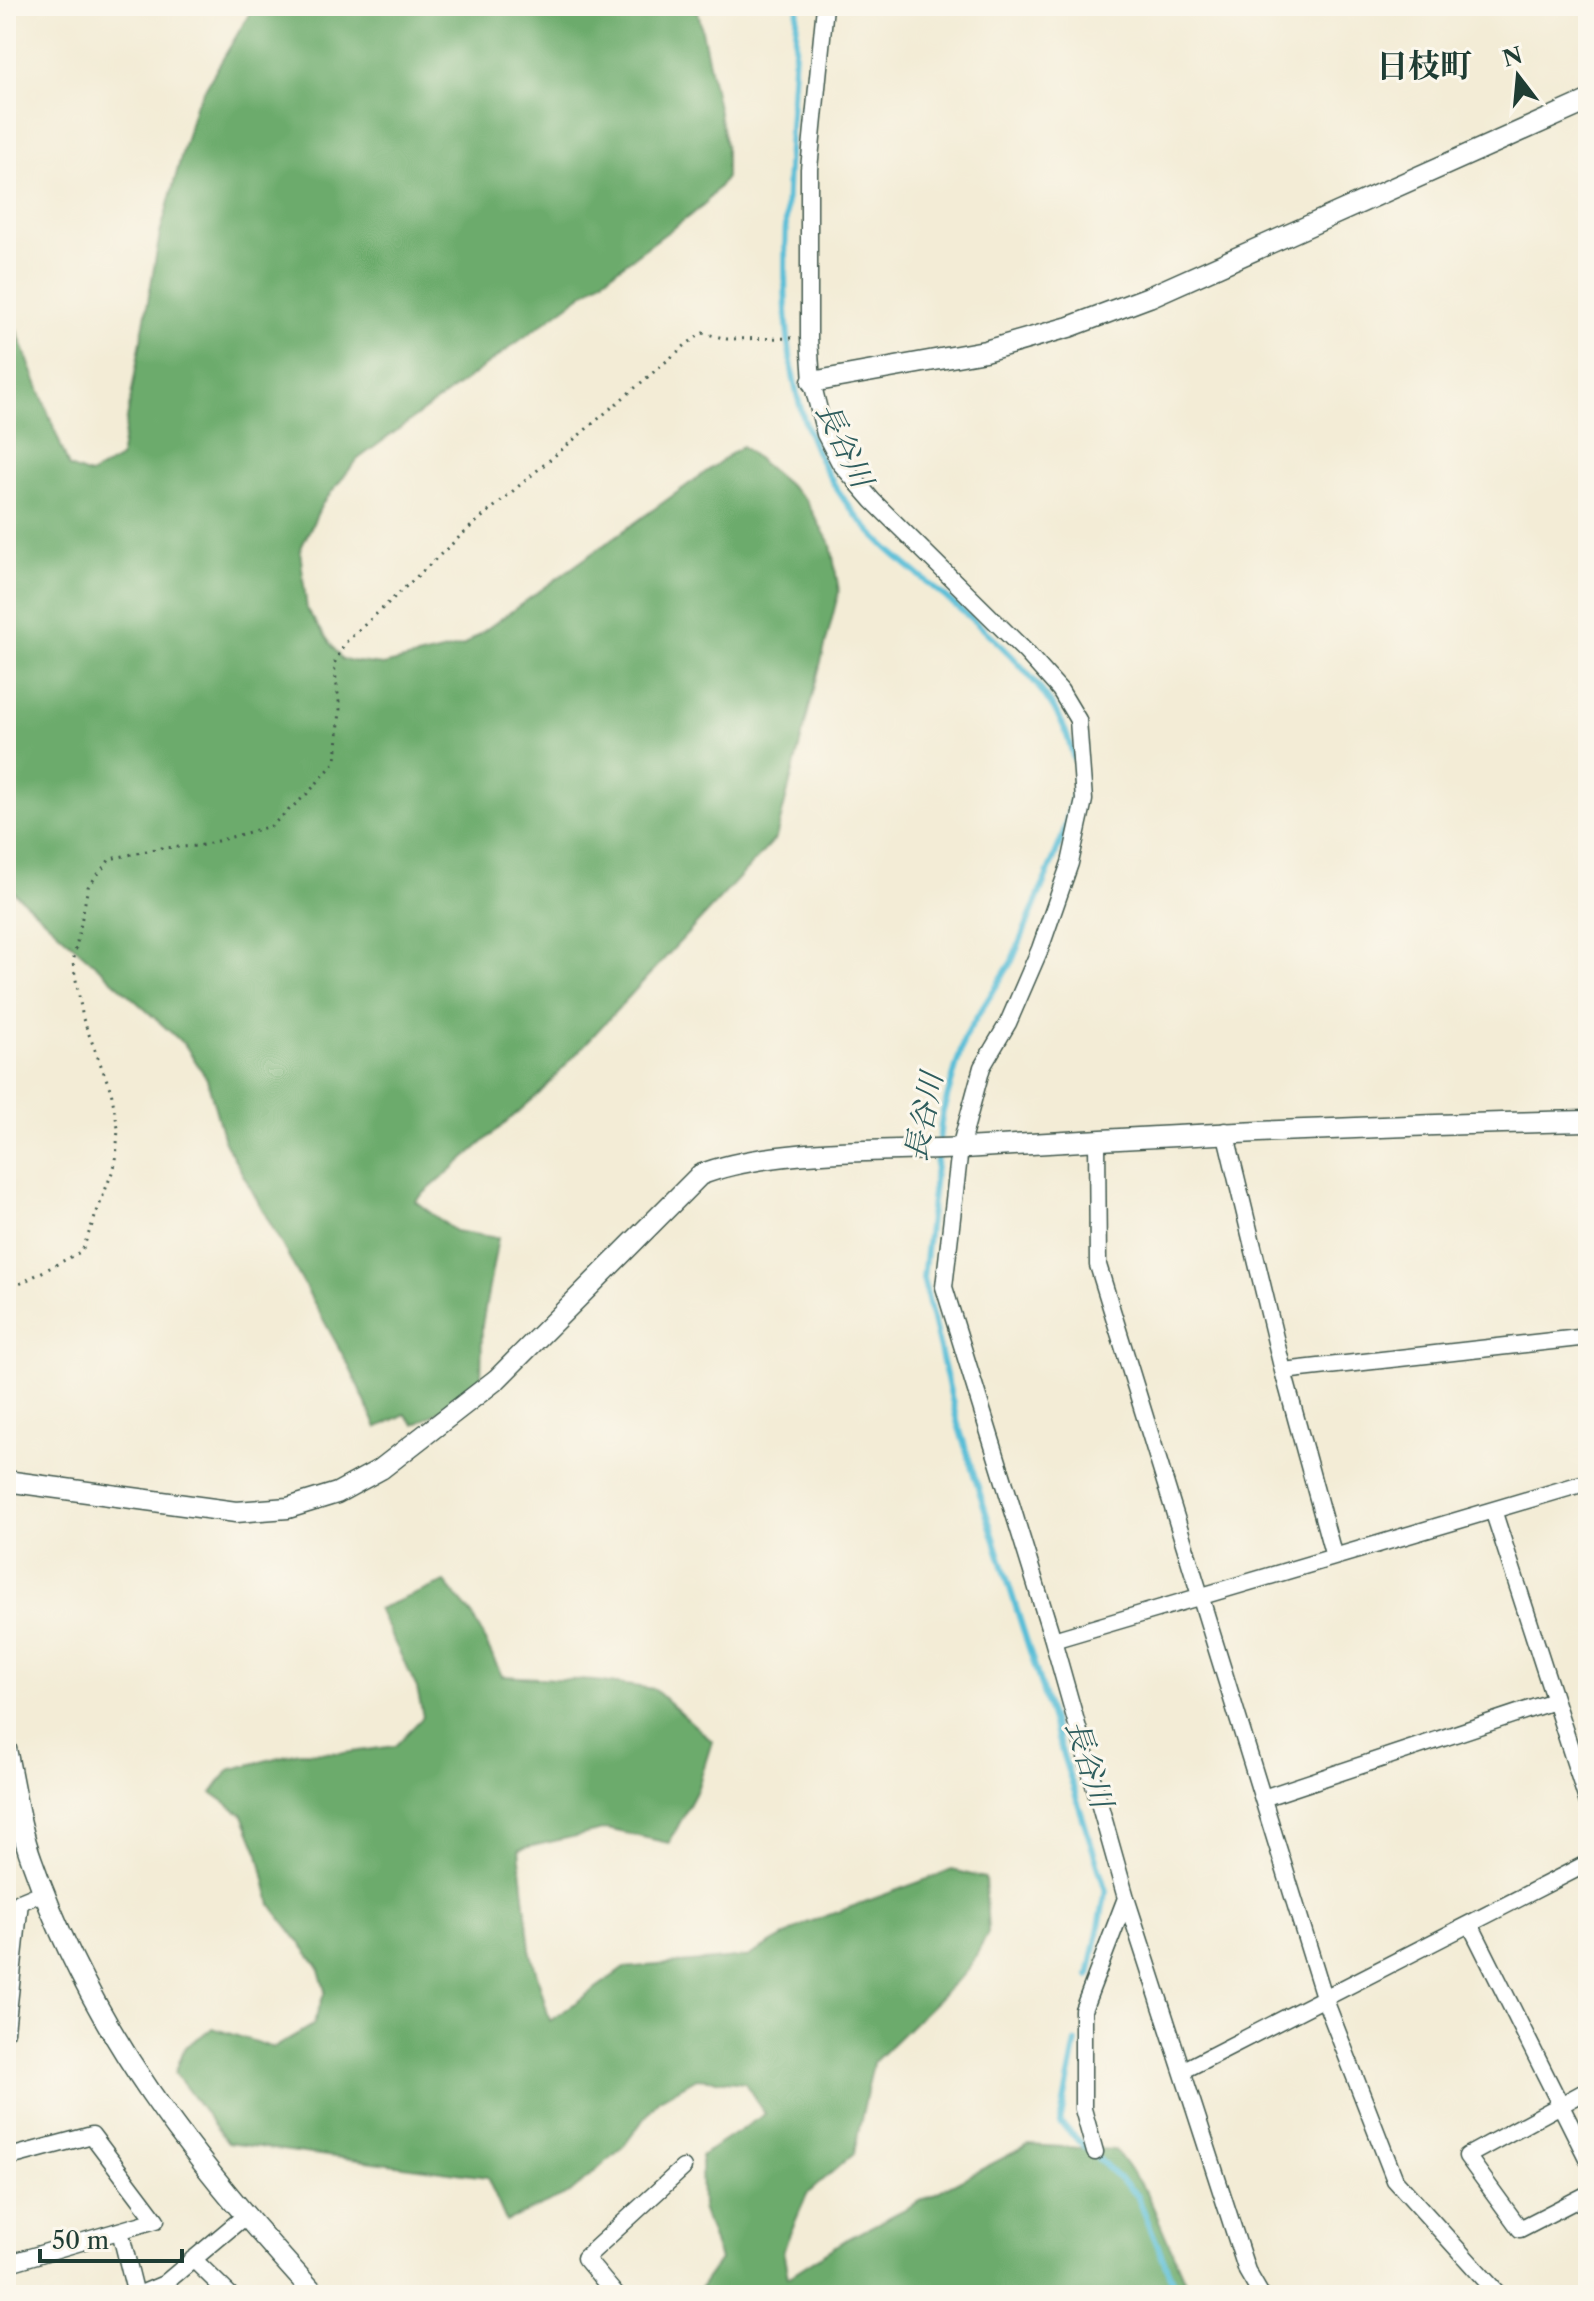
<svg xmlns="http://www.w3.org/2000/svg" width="1594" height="2301" font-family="'Libre Caslon Text','Noto Serif JP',serif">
	<rect width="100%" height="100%" fill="#fbf7ec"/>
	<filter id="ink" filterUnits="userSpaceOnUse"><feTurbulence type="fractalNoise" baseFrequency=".0125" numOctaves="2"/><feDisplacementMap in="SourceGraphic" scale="16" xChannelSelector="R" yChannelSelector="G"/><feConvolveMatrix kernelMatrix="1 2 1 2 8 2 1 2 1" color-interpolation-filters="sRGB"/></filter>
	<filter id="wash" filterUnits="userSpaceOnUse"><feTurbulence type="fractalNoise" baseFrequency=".006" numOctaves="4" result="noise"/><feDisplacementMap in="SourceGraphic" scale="32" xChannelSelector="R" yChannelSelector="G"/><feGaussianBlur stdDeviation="1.8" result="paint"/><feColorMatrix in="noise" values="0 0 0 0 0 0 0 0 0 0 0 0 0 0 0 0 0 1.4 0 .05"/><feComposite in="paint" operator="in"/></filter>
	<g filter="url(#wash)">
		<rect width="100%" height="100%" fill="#f3ecd6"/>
		<!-- forest -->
		<path fill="#6cab6c" stroke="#467450" stroke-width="2" d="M254,6H697L726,147V178L703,206L358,459L322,504L300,550L307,610L342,660L383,665L463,646L742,446L805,499L831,545L839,591L776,838L540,1093L415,1201L455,1231L498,1238L482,1325L481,1387L415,1425L405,1414L377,1428L349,1366L224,1140L207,1079L185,1045L6,885V303L69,467L90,475L120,458L160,234L195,106Z
			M445,1582L473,1616L502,1676L595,1681L654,1689L712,1741L697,1790L669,1843L607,1829L519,1849L530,1950L550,2021L624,1968L747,1957L807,1923L952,1870L985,1878L988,1933L968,1970L873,2063L854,2153L807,2194L783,2250L788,2277L847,2239L1028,2145L1115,2150L1147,2193L1191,2295H695L720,2260L702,2208L701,2156L765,2114L745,2083L697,2078L658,2100L623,2147L570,2193L506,2221L487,2177L228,2143L175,2073L185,2047L213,2028L274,2048L313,2025L325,1991L318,1966L271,1905L259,1854L243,1815L212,1793L229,1770L299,1752L344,1753L395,1746L423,1717L417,1688L378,1609Z"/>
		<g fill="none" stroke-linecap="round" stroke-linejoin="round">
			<!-- stream -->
			<path stroke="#59bed7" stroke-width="6" d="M798,6C793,77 788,148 786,219C782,345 787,457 888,549C947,602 1020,648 1060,719C1067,731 1070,746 1074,759
				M1076,785L1062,838L1012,961L965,1036L942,1115L923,1278L957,1421L1106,1891L1089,1976
				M1076,2042L1060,2123L1137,2195L1178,2295"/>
		</g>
	</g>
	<g filter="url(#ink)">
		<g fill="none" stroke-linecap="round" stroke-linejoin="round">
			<!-- minor casing -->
			<g stroke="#3f574c" stroke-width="19">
				<path id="minor" d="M825,6L809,169V338L812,382L825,434L840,463L873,501L1025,651L1060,690L1078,720L1084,800L1070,863L1040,949L1008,1023L982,1067L960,1148L944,1287L1053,1640L1126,1898L1247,2271L1261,2295
					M1225,1131L1283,1371L1334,1557
					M1097,1139L1098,1265L1325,2000L1395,2180L1499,2295
					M1283,1371L1588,1337
					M1493,1510L1588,1803
					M1053,1640L1588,1482
					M1263,1798L1554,1701
					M1470,1924L1588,2160
					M6,2031L20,1902L44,1892
					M1184,2070L1588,1863
					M1588,2090L1467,2156L1520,2229L1588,2194
					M1095,2152L1083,2109V2010L1126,1898
					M6,2158L92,2135L156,2220L6,2264
					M120,2231L136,2295
					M193,2259L230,2295
					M138,2295L164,2284L246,2215
					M616,2295L585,2258L683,2168"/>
			</g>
			<!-- tertiary casing -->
			<g stroke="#3f574c" stroke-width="23">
				<path id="tertiary" d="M812,382L985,351L1069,327L1149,297L1588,101
					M6,1481L236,1512L288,1508L337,1493L381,1469L497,1379L700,1175C771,1147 887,1152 964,1148C1172,1135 1380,1125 1588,1121
					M6,1749C14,1786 19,1826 32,1861C93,2034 194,2162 316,2295"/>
			</g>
			<!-- path -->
			<path stroke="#3f574c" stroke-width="3" stroke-dasharray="2 6" stroke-linecap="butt" d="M6,1291L82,1251L116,1162L118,1128L111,1091L83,1019L73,963L88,887L110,859L160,848L199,846L271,826L308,793L336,761L340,709L334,664L345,643L468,529L688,343L703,333L727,339L793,338"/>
			<!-- minor -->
			<use href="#minor" stroke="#fff" stroke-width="16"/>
			<!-- tertiary -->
			<use href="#tertiary" stroke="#fff" stroke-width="20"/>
		</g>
	</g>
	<g text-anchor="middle" stroke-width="6" stroke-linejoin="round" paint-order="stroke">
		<!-- water labels -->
		<g font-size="30" font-style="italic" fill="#2e5d5d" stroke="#fbf7ec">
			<text transform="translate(844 445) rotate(64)" y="10">長谷川</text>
			<text transform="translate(924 1117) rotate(-79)" y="10">長谷川</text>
			<text transform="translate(1089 1764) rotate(72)" y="10">長谷川</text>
		</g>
		<!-- quarter labels -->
		<g font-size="32" font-weight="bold" fill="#1f3d34" stroke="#fbf7ec">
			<text x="1424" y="77">日枝町</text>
		</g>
	</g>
	<!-- margin -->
	<rect width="1594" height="2301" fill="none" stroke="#fbf7ec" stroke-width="32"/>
	<!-- north arrow -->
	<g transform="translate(1518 76) rotate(344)" stroke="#fbf7ec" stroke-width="6" paint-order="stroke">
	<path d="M0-6L14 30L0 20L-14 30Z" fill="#1f3d34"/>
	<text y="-12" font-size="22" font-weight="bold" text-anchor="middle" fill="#1f3d34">N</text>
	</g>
	<!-- scale -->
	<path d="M40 2249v12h142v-12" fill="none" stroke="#1f3d34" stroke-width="4"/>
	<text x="52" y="2249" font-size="24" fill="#1f3d34" stroke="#fbf7ec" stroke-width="6" paint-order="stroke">50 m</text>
</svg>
